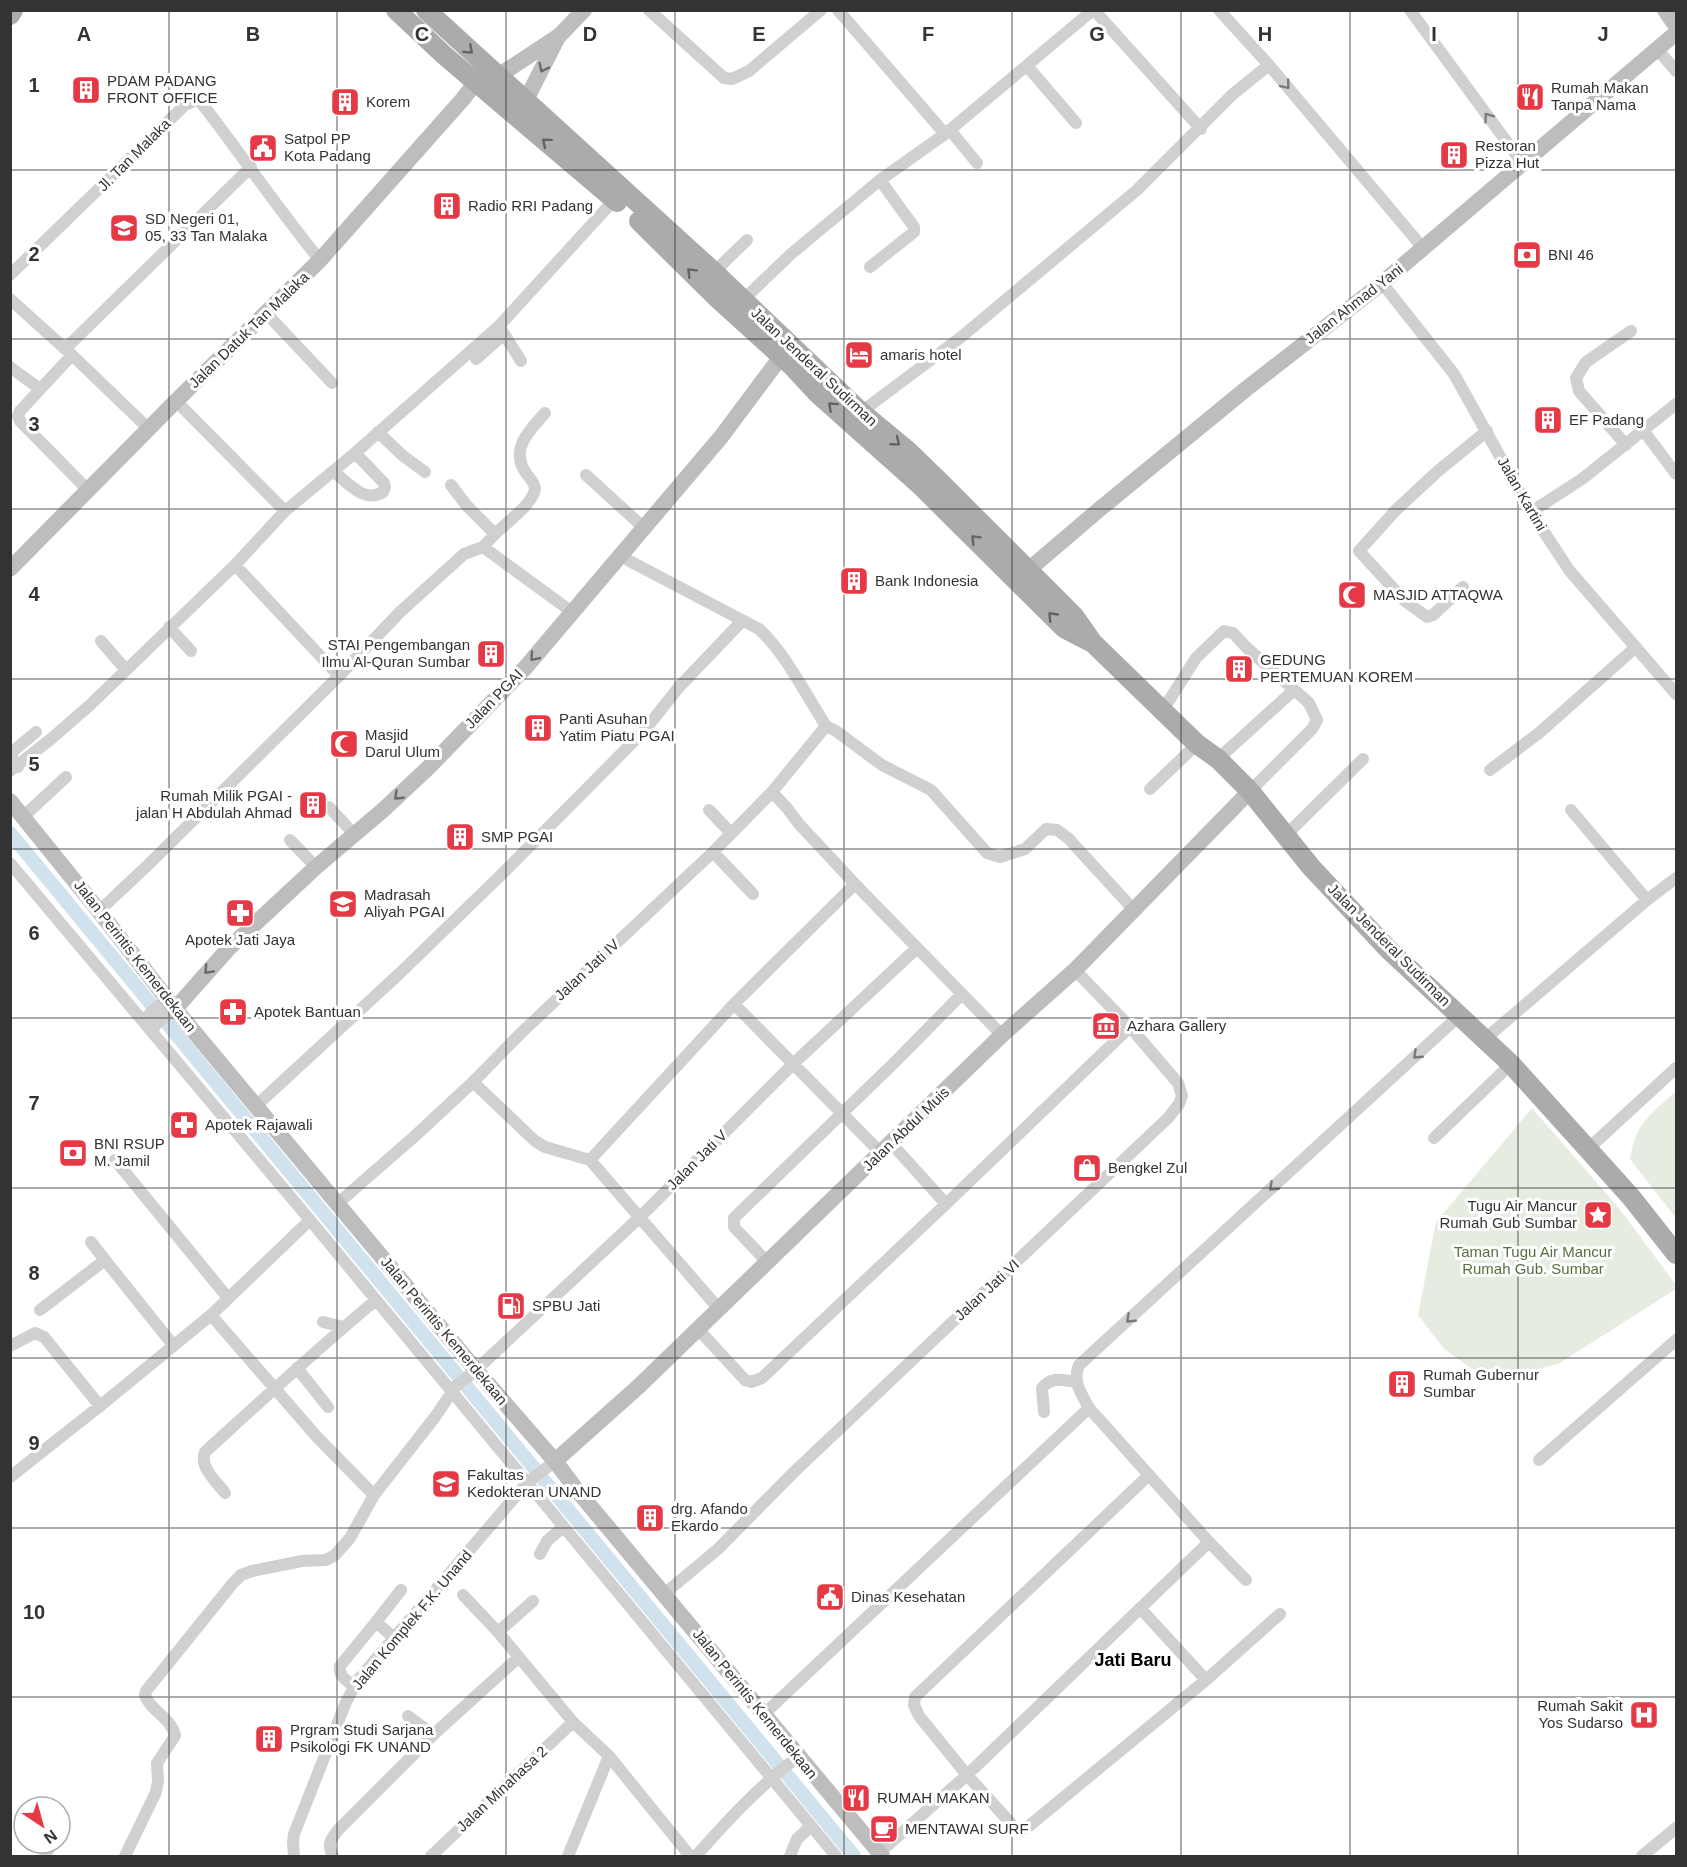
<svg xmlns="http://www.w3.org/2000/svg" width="1687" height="1867" font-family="Helvetica,sans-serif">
	<rect width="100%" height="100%" fill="#fff"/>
	<!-- green -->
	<path fill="#e6ecdf" d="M1676,1091V1218L1630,1159C1636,1122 1650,1115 1676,1091Z
		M1532,1108L1618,1207L1676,1285V1289L1558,1364L1512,1375L1472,1369L1444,1349L1418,1315L1436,1222Z"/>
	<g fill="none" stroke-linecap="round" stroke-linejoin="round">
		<!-- canal -->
		<path stroke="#cfe2ee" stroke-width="14" d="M10,833L854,1856"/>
		<!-- street -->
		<path stroke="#d0d0d0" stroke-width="12" d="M649,10L724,78L732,79L749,71L821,10
			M838,10L945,134
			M1094,10L1201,129
			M1219,10L1269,65L1423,248
			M1410,10L1523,164
			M1657,49L1676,71
			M1027,66L1076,123
			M950,130L977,163
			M870,267L914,232V227L880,180
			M714,272L747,240
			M10,275L185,105L196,100L200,101C241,154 278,209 320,260
			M1382,283L1454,374L1531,512L1569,570L1676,694
			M10,299L72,355L149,429
			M743,300L791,254L880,180L945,134L1093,10
			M266,313L332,383
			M499,326L521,361
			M65,349L251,167
			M72,355L20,411L18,416L20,421L89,491
			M476,359L504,334
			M10,367L40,389
			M176,401L285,511
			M861,412L960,338L1137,190L1233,94L1269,65
			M1643,430L1676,474
			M378,432L402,455L425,472
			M1626,445L1579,391L1576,378L1586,362L1631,331
			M333,471C347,482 364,504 383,492L385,487L384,483L355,453
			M586,475L644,528
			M451,485L467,506L495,534L483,547
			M1531,512L1582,479L1676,404
			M495,534C506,523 533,504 535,489C535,483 529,477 526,473C509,449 530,430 545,413
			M620,556L759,629C786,654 806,695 826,726L836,731L882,765L931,790L987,853L1000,857L1025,849L1046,829L1057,830L1068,838L1133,909
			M235,565L339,676
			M1463,587L1433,615L1427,617L1405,601L1359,551L1396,510L1438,471L1487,431
			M169,627L191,651
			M101,641L126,670
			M1163,710L1196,658L1224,631L1233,633L1246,647L1309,703L1317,720L1312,729L1250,791
			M1218,759L1294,690
			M18,767L12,759V752L36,732
			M1490,770L1539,733L1636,647
			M10,771L51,739L90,705L235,565L285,511L355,453L499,326L615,199
			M1150,789L1197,744
			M772,792L787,808L799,824L855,884L1002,1035
			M329,807L354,834
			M709,810L731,833
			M1571,810L1647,900
			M23,817L66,777
			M1286,835L1363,759
			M290,840L316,867
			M713,852L753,894
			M10,863L310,1220L836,1856
			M99,911L149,864L339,676L400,612L464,554L483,547L572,612
			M734,1004L881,1153
			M144,1021L151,1012L168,999
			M152,1031L157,1023L175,1009
			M1485,1039L1647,900L1676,878
			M473,1082L535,1141L545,1147L590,1160L719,1309
			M257,1105L399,974L501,875L644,731L679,687L742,621
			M1434,1138L1511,1064
			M891,1143L946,1204
			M1588,1149L1676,1068
			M115,1160L228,1298
			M590,1160L734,1004L855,884
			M337,1204L415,1136L473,1082L521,1033L713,852L772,792L826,726
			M91,1242L105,1260
			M767,1262L734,1227V1218L895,1062L962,994
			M40,1310L105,1260L173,1345
			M211,1315L317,1437L374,1495
			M323,1322L343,1327
			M698,1329L745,1380L751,1382L762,1378L946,1204L1130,1027
			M10,1346L35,1333L44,1337L100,1406
			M297,1368L328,1407
			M1044,1412L1042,1388C1052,1376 1062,1380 1076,1382
			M1539,1460L1676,1340
			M1149,1475L915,1697L914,1705L919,1716L967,1775L1015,1828L1023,1829L1029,1826L1206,1680L1280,1614
			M10,1477L100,1406L211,1315L310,1220
			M225,1493C216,1481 199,1467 205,1452C261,1401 317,1349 376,1300
			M540,1554L547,1541L563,1527
			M1246,1580L1209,1542L1089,1408C1081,1393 1072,1381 1079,1365L1460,1015
			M664,1594L718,1549L794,1472L1168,1118L1179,1104L1182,1096L1178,1083L1130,1027L1075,970
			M463,1595L498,1632L573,1722L609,1756L690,1856
			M1140,1608L1206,1680
			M376,1622L401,1590
			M498,1632L533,1601
			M355,1687C347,1681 338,1676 340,1666L376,1622L394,1638
			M764,1714L1089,1408
			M408,1716L433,1735
			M879,1853L967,1775L1209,1542
			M45,1856L52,1843
			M125,1856L156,1792L158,1781L157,1763L175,1736C172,1718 150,1711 145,1695L146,1691L233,1583L241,1575L252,1571L302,1561L326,1560L335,1555L350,1538L374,1495L435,1417L456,1386L476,1370L639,1218L793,1064L917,948
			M294,1856L293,1842L294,1834L346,1702L358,1680L527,1483L555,1461
			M333,1856C327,1843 330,1841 338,1830L433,1735L519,1657
			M431,1856L573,1722
			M568,1856L609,1756
			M696,1856C727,1821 760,1785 798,1757
			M790,1856L797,1839L811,1826
			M1642,1856L1676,1828"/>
		<!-- secondary -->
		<path stroke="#bdbdbd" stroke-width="16" d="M1665,10L1676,26
			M498,76L559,36L584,10
			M526,100L558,37
			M10,569L176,401L320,260L462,100L476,82
			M1019,578L1101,508L1246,389L1382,283L1676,33
			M10,801L99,911L175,1009L476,1370L555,1461L576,1489L882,1856
			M175,1009L229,948L316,867L382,811L428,768L525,668L721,437L780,358
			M555,1461L638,1387L1002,1035L1075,970L1250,791"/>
		<!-- primary -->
		<path stroke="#ababab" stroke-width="20" d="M396,10L444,55L617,202
			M426,10L714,272L861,412L908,451L938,480L1074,616L1093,643L1197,744L1218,759L1250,791L1311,867L1388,949L1511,1064L1631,1197L1676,1254
			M10,15L13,10
			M639,221L715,296L792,366L817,393L920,485L1064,628L1091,642"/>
	</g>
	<!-- one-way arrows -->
	<defs><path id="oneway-chevron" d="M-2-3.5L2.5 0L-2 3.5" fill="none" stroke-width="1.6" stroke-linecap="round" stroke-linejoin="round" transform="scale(1.5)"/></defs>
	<g stroke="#636363">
		<use href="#oneway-chevron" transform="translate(469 50) rotate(42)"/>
		<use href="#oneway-chevron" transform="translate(546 142) rotate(-140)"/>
		<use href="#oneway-chevron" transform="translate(691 272) rotate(-135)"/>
		<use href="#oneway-chevron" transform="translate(832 406) rotate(-138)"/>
		<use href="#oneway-chevron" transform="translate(896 442) rotate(39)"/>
		<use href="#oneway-chevron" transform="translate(975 539) rotate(-135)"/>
		<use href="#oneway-chevron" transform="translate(1052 616) rotate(-134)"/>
	</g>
	<g stroke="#6a6a6a">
		<use href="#oneway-chevron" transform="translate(543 68) rotate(116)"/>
		<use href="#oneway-chevron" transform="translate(534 657) rotate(130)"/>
		<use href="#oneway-chevron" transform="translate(398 796) rotate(137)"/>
		<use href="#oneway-chevron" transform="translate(208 970) rotate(133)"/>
	</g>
	<g stroke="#7a7a7a">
		<use href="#oneway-chevron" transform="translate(1286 85) rotate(50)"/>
		<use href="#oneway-chevron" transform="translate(1488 117) rotate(-126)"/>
		<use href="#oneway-chevron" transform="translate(1417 1055) rotate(137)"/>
		<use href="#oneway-chevron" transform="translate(1273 1187) rotate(137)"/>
		<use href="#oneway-chevron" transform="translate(1130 1319) rotate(137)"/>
	</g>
	<!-- grid -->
	<path fill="none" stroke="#333" stroke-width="1.5" stroke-opacity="0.55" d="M169,10V1856M337,10V1856M506,10V1856M675,10V1856M844,10V1856M1012,10V1856M1181,10V1856M1350,10V1856M1518,10V1856M10,170H1676M10,339H1676M10,509H1676M10,679H1676M10,849H1676M10,1018H1676M10,1188H1676M10,1358H1676M10,1528H1676M10,1697H1676"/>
	<!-- icons -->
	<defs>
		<g id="building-square" transform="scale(1.5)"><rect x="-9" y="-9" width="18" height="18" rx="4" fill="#e63946" stroke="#fff"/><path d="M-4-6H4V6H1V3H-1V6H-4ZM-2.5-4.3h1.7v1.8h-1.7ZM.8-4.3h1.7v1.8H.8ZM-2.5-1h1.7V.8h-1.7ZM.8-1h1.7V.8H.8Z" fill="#fff"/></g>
		<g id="restaurant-square" transform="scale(1.5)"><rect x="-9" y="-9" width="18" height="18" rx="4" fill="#e63946" stroke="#fff"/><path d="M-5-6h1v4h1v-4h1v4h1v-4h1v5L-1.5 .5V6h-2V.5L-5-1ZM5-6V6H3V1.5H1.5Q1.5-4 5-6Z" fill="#fff"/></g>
		<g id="civic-square" transform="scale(1.5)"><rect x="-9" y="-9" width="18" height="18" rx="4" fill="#e63946" stroke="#fff"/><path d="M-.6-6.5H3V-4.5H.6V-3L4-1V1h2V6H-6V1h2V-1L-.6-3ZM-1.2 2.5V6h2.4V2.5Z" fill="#fff"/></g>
		<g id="school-square" transform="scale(1.5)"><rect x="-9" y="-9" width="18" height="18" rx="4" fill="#e63946" stroke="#fff"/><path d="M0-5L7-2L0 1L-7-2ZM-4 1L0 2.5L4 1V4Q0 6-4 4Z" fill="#fff"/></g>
		<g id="bank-square" transform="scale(1.5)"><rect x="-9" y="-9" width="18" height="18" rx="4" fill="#e63946" stroke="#fff"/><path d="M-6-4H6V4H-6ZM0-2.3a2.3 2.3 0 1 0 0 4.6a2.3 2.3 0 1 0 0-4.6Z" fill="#fff"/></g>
		<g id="hotel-square" transform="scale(1.5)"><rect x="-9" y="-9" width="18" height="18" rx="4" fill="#e63946" stroke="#fff"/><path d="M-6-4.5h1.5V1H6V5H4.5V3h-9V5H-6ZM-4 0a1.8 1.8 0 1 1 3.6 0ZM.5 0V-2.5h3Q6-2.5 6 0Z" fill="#fff"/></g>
		<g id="mosque-square" transform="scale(1.5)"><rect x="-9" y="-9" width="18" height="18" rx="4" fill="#e63946" stroke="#fff"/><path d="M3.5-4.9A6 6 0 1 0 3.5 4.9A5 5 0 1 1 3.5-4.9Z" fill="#fff"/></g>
		<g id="pharmacy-square" transform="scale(1.5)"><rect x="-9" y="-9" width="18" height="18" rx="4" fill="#e63946" stroke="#fff"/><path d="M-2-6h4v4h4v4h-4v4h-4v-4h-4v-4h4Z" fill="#fff"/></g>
		<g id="museum-square" transform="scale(1.5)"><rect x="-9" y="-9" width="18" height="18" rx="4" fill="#e63946" stroke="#fff"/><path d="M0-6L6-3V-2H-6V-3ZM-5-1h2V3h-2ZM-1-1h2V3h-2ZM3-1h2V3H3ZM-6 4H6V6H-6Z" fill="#fff"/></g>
		<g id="shop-square" transform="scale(1.5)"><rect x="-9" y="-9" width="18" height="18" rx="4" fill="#e63946" stroke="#fff"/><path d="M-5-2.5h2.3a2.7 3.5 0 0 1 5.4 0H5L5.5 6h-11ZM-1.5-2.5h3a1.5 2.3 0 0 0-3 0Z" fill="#fff"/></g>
		<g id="sight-square" transform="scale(1.5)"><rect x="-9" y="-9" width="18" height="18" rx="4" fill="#e63946" stroke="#fff"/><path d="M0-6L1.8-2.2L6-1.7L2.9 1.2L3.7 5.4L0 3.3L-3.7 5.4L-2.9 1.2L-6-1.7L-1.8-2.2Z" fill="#fff"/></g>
		<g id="fuel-square" transform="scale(1.5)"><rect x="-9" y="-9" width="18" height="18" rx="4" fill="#e63946" stroke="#fff"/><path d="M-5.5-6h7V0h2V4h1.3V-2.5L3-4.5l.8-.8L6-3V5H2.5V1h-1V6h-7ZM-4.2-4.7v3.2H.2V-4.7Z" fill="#fff"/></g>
		<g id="university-square" transform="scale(1.5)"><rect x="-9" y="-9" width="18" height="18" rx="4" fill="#e63946" stroke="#fff"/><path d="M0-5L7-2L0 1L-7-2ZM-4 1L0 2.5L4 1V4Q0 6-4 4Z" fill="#fff"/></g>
		<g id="hospital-square" transform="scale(1.5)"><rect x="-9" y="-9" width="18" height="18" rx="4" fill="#e63946" stroke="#fff"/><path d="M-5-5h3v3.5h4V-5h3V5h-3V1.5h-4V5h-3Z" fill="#fff"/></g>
		<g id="cafe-square" transform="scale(1.5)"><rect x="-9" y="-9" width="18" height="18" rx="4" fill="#e63946" stroke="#fff"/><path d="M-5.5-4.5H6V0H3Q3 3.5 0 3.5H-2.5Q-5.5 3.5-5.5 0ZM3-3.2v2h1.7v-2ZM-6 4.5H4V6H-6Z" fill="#fff"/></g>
	</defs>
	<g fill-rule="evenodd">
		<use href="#building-square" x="86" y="90"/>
		<use href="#restaurant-square" x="1530" y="97"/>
		<use href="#building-square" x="345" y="102"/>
		<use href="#civic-square" x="263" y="148"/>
		<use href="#building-square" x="1454" y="155"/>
		<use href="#building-square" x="447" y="206"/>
		<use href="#school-square" x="124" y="228"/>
		<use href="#bank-square" x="1527" y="255"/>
		<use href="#hotel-square" x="859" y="355"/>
		<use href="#building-square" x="1548" y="420"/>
		<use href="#building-square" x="854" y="581"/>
		<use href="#mosque-square" x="1352" y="595"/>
		<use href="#building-square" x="491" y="654"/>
		<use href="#building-square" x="1239" y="669"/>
		<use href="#building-square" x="538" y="728"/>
		<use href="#mosque-square" x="344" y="744"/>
		<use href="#building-square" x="313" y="805"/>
		<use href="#building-square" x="460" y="837"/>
		<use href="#school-square" x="343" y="904"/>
		<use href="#pharmacy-square" x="240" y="913"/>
		<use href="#pharmacy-square" x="233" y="1012"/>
		<use href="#museum-square" x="1106" y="1026"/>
		<use href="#pharmacy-square" x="184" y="1125"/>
		<use href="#bank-square" x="73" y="1153"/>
		<use href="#shop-square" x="1087" y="1168"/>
		<use href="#sight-square" x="1598" y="1215"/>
		<use href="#fuel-square" x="511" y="1306"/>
		<use href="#building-square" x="1402" y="1384"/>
		<use href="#university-square" x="446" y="1484"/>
		<use href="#building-square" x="650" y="1518"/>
		<use href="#civic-square" x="830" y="1597"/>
		<use href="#hospital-square" x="1644" y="1715"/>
		<use href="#building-square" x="269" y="1739"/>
		<use href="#restaurant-square" x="856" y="1798"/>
		<use href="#cafe-square" x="884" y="1829"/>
	</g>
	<g text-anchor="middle" stroke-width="6" stroke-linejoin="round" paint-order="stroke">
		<!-- poi labels -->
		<g font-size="15" fill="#333" stroke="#fff" text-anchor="start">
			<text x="107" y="86">PDAM PADANG<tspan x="107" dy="17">FRONT OFFICE</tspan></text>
			<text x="1551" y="93">Rumah Makan<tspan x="1551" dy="17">Tanpa Nama</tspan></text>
			<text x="366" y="107">Korem</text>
			<text x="284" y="144">Satpol PP<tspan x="284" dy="17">Kota Padang</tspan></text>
			<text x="1475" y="151">Restoran<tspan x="1475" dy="17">Pizza Hut</tspan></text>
			<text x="468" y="211">Radio RRI Padang</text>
			<text x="145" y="224">SD Negeri 01,<tspan x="145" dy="17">05, 33 Tan Malaka</tspan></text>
			<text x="1548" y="260">BNI 46</text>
			<text x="880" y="360">amaris hotel</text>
			<text x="1569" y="425">EF Padang</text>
			<text x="875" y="586">Bank Indonesia</text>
			<text x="1373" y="600">MASJID ATTAQWA</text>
			<text x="470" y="650" text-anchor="end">STAI Pengembangan<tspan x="470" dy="17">Ilmu Al-Quran Sumbar</tspan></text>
			<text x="1260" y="665">GEDUNG<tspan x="1260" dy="17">PERTEMUAN KOREM</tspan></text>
			<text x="559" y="724">Panti Asuhan<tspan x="559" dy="17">Yatim Piatu PGAI</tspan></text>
			<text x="365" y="740">Masjid<tspan x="365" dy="17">Darul Ulum</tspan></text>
			<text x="292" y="801" text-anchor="end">Rumah Milik PGAI -<tspan x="292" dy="17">jalan H Abdulah Ahmad</tspan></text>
			<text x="481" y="842">SMP PGAI</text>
			<text x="364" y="900">Madrasah<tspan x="364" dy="17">Aliyah PGAI</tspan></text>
			<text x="240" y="945" text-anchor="middle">Apotek Jati Jaya</text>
			<text x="254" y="1017">Apotek Bantuan</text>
			<text x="1127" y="1031">Azhara Gallery</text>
			<text x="205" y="1130">Apotek Rajawali</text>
			<text x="94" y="1149">BNI RSUP<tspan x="94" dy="17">M. Jamil</tspan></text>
			<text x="1108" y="1173">Bengkel Zul</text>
			<text x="1577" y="1211" text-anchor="end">Tugu Air Mancur<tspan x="1577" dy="17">Rumah Gub Sumbar</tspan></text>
			<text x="532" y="1311">SPBU Jati</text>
			<text x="1423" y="1380">Rumah Gubernur<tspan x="1423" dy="17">Sumbar</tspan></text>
			<text x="467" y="1480">Fakultas<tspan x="467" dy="17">Kedokteran UNAND</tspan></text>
			<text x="671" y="1514">drg. Afando<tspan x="671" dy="17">Ekardo</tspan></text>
			<text x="851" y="1602">Dinas Kesehatan</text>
			<text x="1623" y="1711" text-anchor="end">Rumah Sakit<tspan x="1623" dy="17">Yos Sudarso</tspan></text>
			<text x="290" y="1735">Prgram Studi Sarjana<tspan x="290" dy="17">Psikologi FK UNAND</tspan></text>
			<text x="877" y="1803">RUMAH MAKAN</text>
			<text x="905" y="1834">MENTAWAI SURF</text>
		</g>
		<!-- street labels -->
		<g font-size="15" fill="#333" stroke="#fff">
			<text transform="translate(134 155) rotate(-45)" y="5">Jl. Tan Malaka</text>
			<text transform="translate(1354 304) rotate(-38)" y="5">Jalan Ahmad Yani</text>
			<text transform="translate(249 330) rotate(-44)" y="5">Jalan Datuk Tan Malaka</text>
			<text transform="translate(814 367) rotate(43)" y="5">Jalan Jenderal Sudirman</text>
			<text transform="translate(1522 494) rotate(60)" y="5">Jalan Kartini</text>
			<text transform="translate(494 699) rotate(-46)" y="5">Jalan PGAI</text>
			<text transform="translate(1389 945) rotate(45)" y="5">Jalan Jenderal Sudirman</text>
			<text transform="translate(135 956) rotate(52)" y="5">Jalan Perintis Kemerdekaan</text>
			<text transform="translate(587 970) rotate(-43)" y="5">Jalan Jati IV</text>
			<text transform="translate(906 1129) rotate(-44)" y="5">Jalan Abdul Muis</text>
			<text transform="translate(697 1160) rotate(-45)" y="5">Jalan Jati V</text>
			<text transform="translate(987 1290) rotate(-43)" y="5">Jalan Jati VI</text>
			<text transform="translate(444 1331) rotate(50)" y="5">Jalan Perintis Kemerdekaan</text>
			<text transform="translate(412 1620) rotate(-50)" y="5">Jalan Komplek F.K. Unand</text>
			<text transform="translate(755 1704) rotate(51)" y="5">Jalan Perintis Kemerdekaan</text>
			<text transform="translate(502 1789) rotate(-43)" y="5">Jalan Minahasa 2</text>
		</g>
		<!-- park labels -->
		<g font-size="15" fill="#56703f" stroke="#fff">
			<text x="1533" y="1257">Taman Tugu Air Mancur<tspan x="1533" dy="17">Rumah Gub. Sumbar</tspan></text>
		</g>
		<!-- quarter labels -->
		<g font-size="18" font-weight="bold" fill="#000" stroke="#fff">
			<text x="1133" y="1666">Jati Baru</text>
		</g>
	</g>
	<g font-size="20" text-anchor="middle" font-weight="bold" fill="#333" stroke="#fff" stroke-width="6" stroke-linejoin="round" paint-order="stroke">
		<text x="84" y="41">A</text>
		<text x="253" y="41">B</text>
		<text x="422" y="41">C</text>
		<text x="590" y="41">D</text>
		<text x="759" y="41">E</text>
		<text x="928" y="41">F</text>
		<text x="1097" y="41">G</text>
		<text x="1265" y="41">H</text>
		<text x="1434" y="41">I</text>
		<text x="1603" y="41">J</text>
		<text x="34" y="92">1</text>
		<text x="34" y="261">2</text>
		<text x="34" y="431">3</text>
		<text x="34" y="601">4</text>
		<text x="34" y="771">5</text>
		<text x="34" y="940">6</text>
		<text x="34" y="1110">7</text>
		<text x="34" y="1280">8</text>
		<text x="34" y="1450">9</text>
		<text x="34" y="1619">10</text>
	</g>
	<!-- border -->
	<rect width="1687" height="1867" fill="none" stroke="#333333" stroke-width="24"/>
	<!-- north arrow -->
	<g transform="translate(42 1825) rotate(144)"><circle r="28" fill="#ffffff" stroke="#adadad" stroke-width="1.5"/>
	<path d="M0-4.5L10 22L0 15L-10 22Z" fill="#e63946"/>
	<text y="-9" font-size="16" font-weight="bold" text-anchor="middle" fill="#333333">N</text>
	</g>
</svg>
